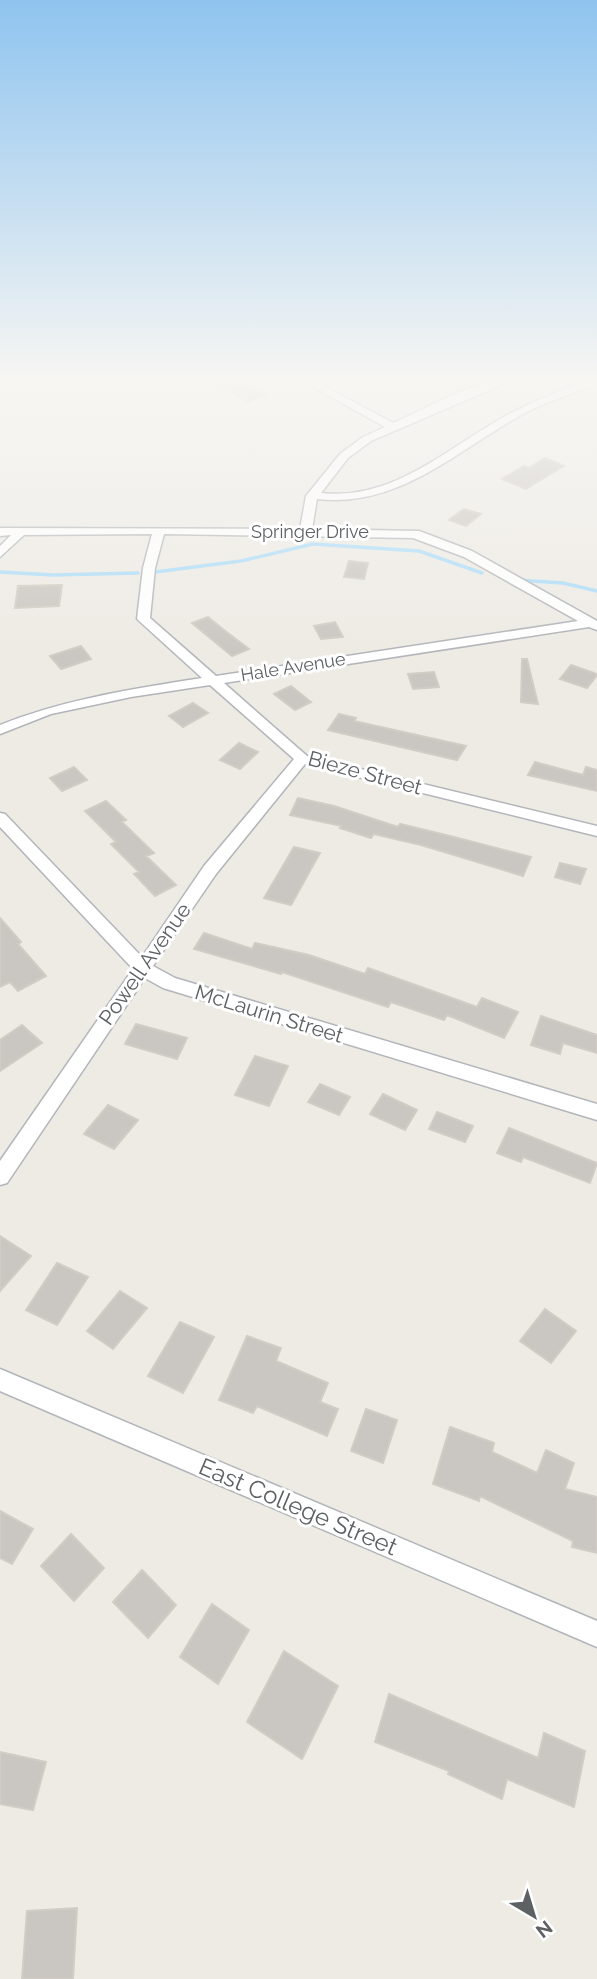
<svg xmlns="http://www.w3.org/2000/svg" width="597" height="1979" font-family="Raleway,sans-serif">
	<rect width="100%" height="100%" fill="#eeebe5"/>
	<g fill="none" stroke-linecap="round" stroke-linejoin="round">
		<!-- stream -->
		<path stroke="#aadcf9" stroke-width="3.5" d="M0,572L53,575L138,573
			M155,572L241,561L313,544L419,551L482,573
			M517,580L563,583L597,591"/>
	</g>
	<!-- building -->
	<path fill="#cac6c1" stroke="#d2cdc4" stroke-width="2" d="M204,376H233L266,395L247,402Z
		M545,458L564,466L526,489L502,479L524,466L529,468Z
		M464,509L481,514L466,526L449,520Z
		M349,561L368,563L364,579L344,577Z
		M62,585L59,606L15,608L18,586Z
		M208,617L224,630L249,649L232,656L192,623Z
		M335,622L343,637L321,639L314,626Z
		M81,646L91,659L61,669L50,656Z
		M522,659H527L538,704L521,702Z
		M571,665L597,674V675L587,688L560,679Z
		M434,672L439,687L413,689L408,674Z
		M291,686L311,702L295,710L274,694Z
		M193,703L208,713L183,727L169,716Z
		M339,714L356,718L354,721L466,746L457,760L328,730Z
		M239,743L258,752L240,769L220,760Z
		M535,762L583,775L586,767L597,770V791L528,775Z
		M74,767L87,780L62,791L50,778Z
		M298,798L334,806L398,827L400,824L450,836L531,857L523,876L421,845L374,834L371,838L340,828L342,826L290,815Z
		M106,801L126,820L122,822L154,853L146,856L176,885L155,896L134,874L139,872L111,844L116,842L85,811Z
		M294,847L320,853L291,905L264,898Z
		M560,863L586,869L580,884L555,877Z
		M0,918L21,942L18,944L46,976L18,991L10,982L0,987Z
		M204,933L252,949L255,943L309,955L365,974L368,968L477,1007L482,998L518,1012L504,1038L447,1015L444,1020L391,1002L388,1007L282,972L281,974L194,949Z
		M541,1016L597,1035V1053L563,1043L560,1054L531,1045Z
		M136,1024L187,1038L177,1059L125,1044Z
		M22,1025L42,1043L0,1071V1040Z
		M255,1056L288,1066L269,1106L235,1095Z
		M320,1084L350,1097L339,1115L308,1102Z
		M383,1094L417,1110L405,1130L370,1114Z
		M108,1105L138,1120L114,1149L84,1134Z
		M437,1112L473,1126L465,1142L429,1129Z
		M509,1128L597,1163L590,1183L523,1157L521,1162L497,1153Z
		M0,1236L31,1256L0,1291Z
		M57,1263L88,1277L57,1325L26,1310Z
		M120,1291L147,1308L113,1349L87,1331Z
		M545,1309L576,1331L551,1363L520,1341Z
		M180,1322L214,1337L183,1393L148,1376Z
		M247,1336L281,1348L276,1361L328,1383L320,1402L338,1409L327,1436L257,1406L253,1413L219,1400Z
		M366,1409L397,1420L383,1463L351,1451Z
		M450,1427L494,1443L492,1452L537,1473L546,1450L574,1463L565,1489L597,1497V1553L572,1547L573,1541L480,1496L479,1501L433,1484Z
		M0,1511L33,1529L12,1564L0,1558Z
		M71,1534L104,1568L74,1601L41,1566Z
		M142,1570L176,1605L148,1638L113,1602Z
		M212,1604L249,1630L218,1684L180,1657Z
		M284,1651L338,1686L302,1759L247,1722Z
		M389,1694L538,1758L544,1733L585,1751L574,1807L507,1779L502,1799L448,1774L449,1771L375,1742Z
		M0,1752L46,1762L33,1810L0,1804Z
		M77,1908L73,1979H22L27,1911Z"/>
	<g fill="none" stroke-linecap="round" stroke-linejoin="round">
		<!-- minor casing -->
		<g stroke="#b2b5b9" stroke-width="3">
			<path id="minor" d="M294,376H306L393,423C431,407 481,376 522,376L371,441L348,458L321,493C390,501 443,452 500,419C520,407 541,399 563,390C573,386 586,376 597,376V381L592,385C571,395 548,401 527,412C459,448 400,509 317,499L312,529L419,531L472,551L597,621V630L589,627L224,683L307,756L597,826V836L305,764L216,874L153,966L175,978L597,1104V1120L163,988L145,978L7,1183L0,1185V1161L133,969L0,827V813L5,814L142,957L204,866L294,759L210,685L131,697L51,714L0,734V725C65,699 133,689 202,678L137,619L143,568L152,534L24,535L0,557V546L11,535L0,536V528L300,529L306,496L340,454L363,437L385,427ZM164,534L413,538L464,557L578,621L216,676L150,618L155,568Z
				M0,1369L597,1621V1647L0,1391Z"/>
		</g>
		<!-- minor -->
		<use href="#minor" fill="#fff" fill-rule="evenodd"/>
	</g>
	<!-- sky -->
	<linearGradient id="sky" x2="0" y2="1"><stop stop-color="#8fc4ef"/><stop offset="0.58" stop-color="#f7f6f3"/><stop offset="1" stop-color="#f7f6f3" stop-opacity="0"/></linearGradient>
	<rect width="597" height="653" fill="url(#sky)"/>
	<g text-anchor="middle" stroke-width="6" stroke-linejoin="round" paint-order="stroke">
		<!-- far-street labels -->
		<g font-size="18" fill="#5d6164" stroke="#fff">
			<text x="310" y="538">Springer Drive</text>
			<text transform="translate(293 667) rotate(-9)" y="6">Hale Avenue</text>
		</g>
		<!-- street labels -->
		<g font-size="21" fill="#5d6164" stroke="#fff">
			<text transform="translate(365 773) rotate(15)" y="7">Bieze Street</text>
			<text transform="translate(145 964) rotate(-55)" y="7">Powell Avenue</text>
			<text transform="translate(269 1014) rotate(17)" y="7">McLaurin Street</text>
		</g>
		<!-- near-street labels -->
		<g font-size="24" fill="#5d6164" stroke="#fff">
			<text transform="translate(298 1507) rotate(23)" y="8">East College Street</text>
		</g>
	</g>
	<!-- north arrow -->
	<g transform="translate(534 1916) rotate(142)" stroke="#ffffff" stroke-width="5" paint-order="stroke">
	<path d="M0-5L12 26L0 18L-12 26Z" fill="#5d6164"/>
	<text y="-10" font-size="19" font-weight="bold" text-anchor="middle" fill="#5d6164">N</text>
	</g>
</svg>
